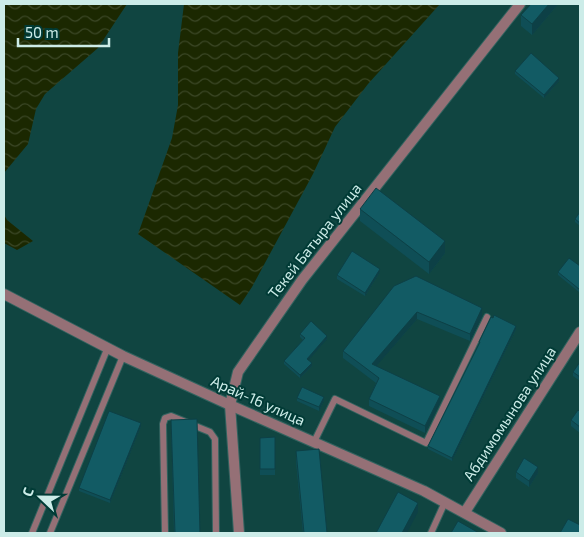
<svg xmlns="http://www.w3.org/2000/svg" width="584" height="537" font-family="'Exo 2',sans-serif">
	<defs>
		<pattern id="water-waves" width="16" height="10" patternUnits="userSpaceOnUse" patternTransform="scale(1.25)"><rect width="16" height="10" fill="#1b2801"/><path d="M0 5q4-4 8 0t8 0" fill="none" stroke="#3b4726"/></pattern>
	</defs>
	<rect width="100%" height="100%" fill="#104541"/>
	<!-- water -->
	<path fill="url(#water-waves)" d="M4,4H127L98,48L45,94L36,109L28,144L4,173Z
		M184,4H440L368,84L335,127L313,174L252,287L240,305L138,234L172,138L178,105V53Z
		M4,214L7,220L33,241L17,250L4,243Z"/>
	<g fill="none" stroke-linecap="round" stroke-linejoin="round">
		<!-- service casing -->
		<g stroke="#32635f" stroke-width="8">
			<path id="service" d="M314,442L335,399L426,443L487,317
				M32,533L108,347
				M50,533L123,356
				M165,533L163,424L165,418L171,416L210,432L215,439L216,533
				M431,533L445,502"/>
		</g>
		<!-- minor casing -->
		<g stroke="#32635f" stroke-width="12">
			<path id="minor" d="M4,294L123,356L230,405L424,491L501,533
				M465,512L580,332"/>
		</g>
		<!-- tertiary casing -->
		<g stroke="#32635f" stroke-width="12">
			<path id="tertiary" d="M239,533L230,405L238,372L302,280L520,4"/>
		</g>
		<!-- service -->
		<use href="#service" stroke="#957076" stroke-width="6"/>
		<!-- minor -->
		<use href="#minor" stroke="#957076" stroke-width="10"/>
		<!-- tertiary -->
		<use href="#tertiary" stroke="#957076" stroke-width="10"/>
	</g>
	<!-- wall -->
	<path fill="#0f4e56" d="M531,4H558L532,35L521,26V15Z
		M515,71L559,81L544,98L515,74Z
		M360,209L445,253L429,274L360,221Z
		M580,212V226L575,222V219Z
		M580,266V290L579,292L558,275V272Z
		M380,272L365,296L337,279V275Z
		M416,276L482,316L470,341L417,319L376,366L440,403L425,433L369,406V399L376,383L343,358V351Z
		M516,329L452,461L428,449V446L479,345V342Z
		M300,334L327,339L308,360L312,366L300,378L284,364V361L303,340L300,337Z
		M580,362V381L573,376V372Z
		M297,398L324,400L319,411L297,401Z
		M580,412V433L571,426V420Z
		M171,420L200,533H174Z
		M141,426L110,503L79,491V488Z
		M275,437V475H260V438Z
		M296,451L327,533H303L296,462Z
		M516,472L538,473L529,487L516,478Z"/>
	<!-- shaded-wall -->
	<path fill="#0d4046" d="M549,4H558L532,35V24Z
		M559,78V81L544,98V95Z
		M445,241V253L429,274V262Z
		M380,269V272L365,296V293Z
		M482,308V316L470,341V334Z
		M417,312V319L372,371V364Z
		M516,326V329L452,461V458Z
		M327,336V339L307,362V359Z
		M312,363V366L300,378V375Z
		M440,396V403L425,433V426Z
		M324,397V400L319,411V407Z
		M141,423V426L110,503V500Z
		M538,467V473L529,487V481Z
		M418,503V512L407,533H402Z"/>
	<!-- building -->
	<path fill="#125b64" stroke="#0d4046" d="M531,4H549L532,24L521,15Z
		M531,53L559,78L544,95L515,71Z
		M376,188L445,241L429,262L360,209Z
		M580,212V223L575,219Z
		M352,251L380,269L365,293L337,275Z
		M569,258L580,266V287L579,289L558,272Z
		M416,276L482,308L470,334L417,312L372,364L440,396L425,426L369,399L379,378L343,351L394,286Z
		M494,315L516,326L452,458L428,446L480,342H479L491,317L493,318Z
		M311,321L327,336L307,359L312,363L300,375L284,361L305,338L300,334Z
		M580,362V377L573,372Z
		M302,387L324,397L319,407L297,398Z
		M578,410L580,412V427L571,420Z
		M109,411L141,423L110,500L79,488Z
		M197,419L200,533H175L171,420Z
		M275,437V469H260V438Z
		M319,449L327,533H304L296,451Z
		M524,458L538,467L529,481L516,472Z
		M398,492L418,503L402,533H376Z
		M568,519L580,525V533H560Z
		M458,521L479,533H451Z"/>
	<g text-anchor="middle" stroke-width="4" stroke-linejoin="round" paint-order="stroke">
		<!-- street labels -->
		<g font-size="15" fill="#ccece8" stroke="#013b36">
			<text transform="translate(315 241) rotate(-52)" y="5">Текей Батыра улица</text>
			<text transform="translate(258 401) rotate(24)" y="5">Арай-16 улица</text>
			<text transform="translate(510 414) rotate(-57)" y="5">Абдимомынова улица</text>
		</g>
	</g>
	<!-- border -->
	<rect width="584" height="537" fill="none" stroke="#ccece8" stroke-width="10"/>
	<!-- north arrow -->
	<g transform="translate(40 497) rotate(292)" stroke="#013b36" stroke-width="4" paint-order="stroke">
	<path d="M0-4L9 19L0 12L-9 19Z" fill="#ccece8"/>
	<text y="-8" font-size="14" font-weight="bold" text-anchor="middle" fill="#ccece8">С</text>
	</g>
	<!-- scale -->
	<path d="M18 38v8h91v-8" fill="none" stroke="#ccece8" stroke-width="2.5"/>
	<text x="25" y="38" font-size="15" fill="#ccece8" stroke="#013b36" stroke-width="4" paint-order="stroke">50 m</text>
</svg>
